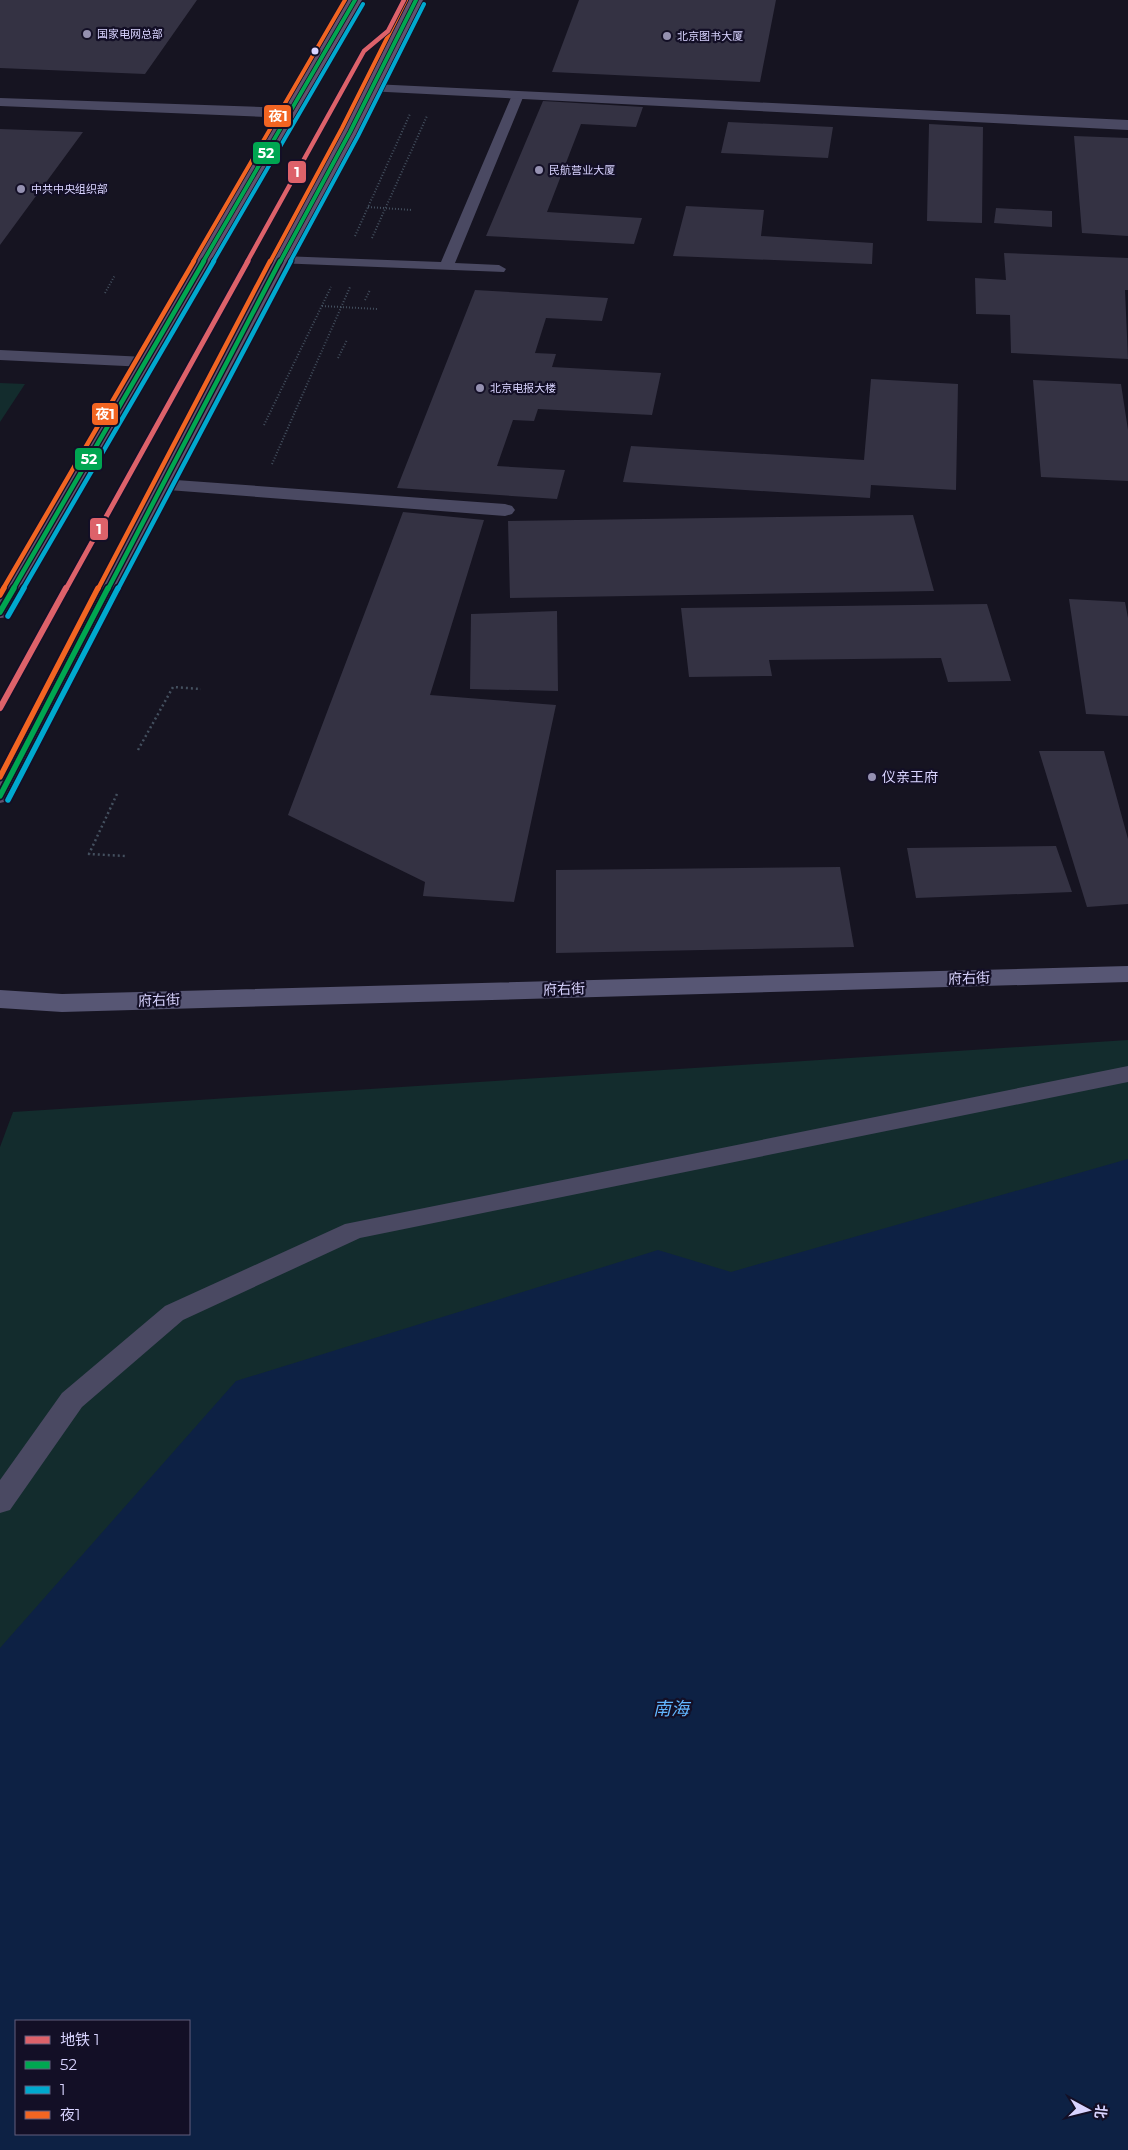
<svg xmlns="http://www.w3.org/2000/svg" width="1128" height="2150" font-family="Montserrat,'Noto Sans SC',sans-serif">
	<rect width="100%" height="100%" fill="#161421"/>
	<!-- green -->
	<path fill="#132c2d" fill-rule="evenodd" d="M0,383L25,384L0,422Z
		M1128,1040V2150H0V1147L13,1112ZM16,2021H189V2134H16Z"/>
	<!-- water -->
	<path fill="#0d2144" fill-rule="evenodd" d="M1128,1159V2150H0V1648L236,1381L658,1250L731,1272ZM16,2021H189V2134H16Z"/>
	<!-- building -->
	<path fill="#343243" d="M0,0H197L145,74L0,68Z
		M579,0H776L760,82L552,72Z
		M543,101L643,107L636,127L581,124L547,212L642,218L634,244L486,236Z
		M728,122L833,127L828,158L721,153Z
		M929,124L983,127L982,223L927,221Z
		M0,129L83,132L0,245Z
		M1074,136L1128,138V236L1082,233Z
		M686,206L764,210L761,236L873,243L872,264L673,256Z
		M996,208L1052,211V227L994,223Z
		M1004,253L1128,258V290H1125L1128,359L1011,353L1010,315L976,314L975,278L1006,280Z
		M475,290L608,298L602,321L546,318L535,353L556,354L552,367L661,373L652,415L538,409L534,421L513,420L497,466L565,470L557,499L397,488Z
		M871,379L958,384L956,490L871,485L870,498L623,482L631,446L864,460Z
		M1033,380L1121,384L1128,430V481L1041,477Z
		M403,512L484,520L430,695L556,705L514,902L423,896L425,882L288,815Z
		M913,515L934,591L510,598L508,521Z
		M1069,599L1125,602L1128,618V716L1086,714Z
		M987,604L1011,681L948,682L941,658L769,660L772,676L689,677L681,608Z
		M557,611L558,691L470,689L471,614Z
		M1039,751H1104L1128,839V904L1087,907Z
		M1056,846L1072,892L916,898L907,848Z
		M840,867L854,947L556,953V870Z"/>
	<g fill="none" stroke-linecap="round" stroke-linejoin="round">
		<!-- path-far1 -->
		<path stroke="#44505f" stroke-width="2" stroke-dasharray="1 2" stroke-linecap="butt" d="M368,207L412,210
			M355,236L410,114
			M372,238L427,116
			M105,293L115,275
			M365,300L370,290
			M322,306L377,309
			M338,358L347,340
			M264,425L331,287
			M272,464L350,287"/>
		<!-- path -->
		<path stroke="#44505f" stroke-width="2.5" stroke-dasharray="2 3" stroke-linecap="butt" d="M138,750L173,687L201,689
			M117,794L89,854L125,856"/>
		<!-- service -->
		<path fill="#4a4962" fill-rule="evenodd" d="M518,91L524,95L455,263L499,265L506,269L504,272L276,263L274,260L276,257L281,256L441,262L512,95Z
			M1128,1066V1082L360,1238L183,1320L82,1407L10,1510L0,1513V1480L62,1393L165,1306L345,1224Z"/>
		<!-- minor -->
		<path fill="#4a4962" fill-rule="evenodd" d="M372,84L1128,120V130L367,91L365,88L367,85Z
			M0,98L290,108L298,113L290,118L0,106Z
			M0,350L146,357L152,358L155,362L152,366L146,367L0,360Z
			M162,479L505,504L512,506L515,510L512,514L505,516L155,489L152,485L155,481Z"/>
		<!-- secondary -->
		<path fill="#575674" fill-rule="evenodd" d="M1128,966V982L62,1012L0,1008V990L62,994Z"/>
		<!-- trunk -->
		<path fill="#62526e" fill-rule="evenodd" d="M348,0H362L11,612L8,617L0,618V594Z
			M409,0H423L358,132L243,347L12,796L8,801L0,803V773L225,347L342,132Z"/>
		<!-- bus-1-far2 casing -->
		<g stroke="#130f26" stroke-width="5.5">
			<path id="bus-1-far2" d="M203,262L355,0
				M280,262L350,132L416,0"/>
		</g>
		<!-- bus-1-far1 casing -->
		<g stroke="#130f26" stroke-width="7">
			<path id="bus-1-far1" d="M13,589L204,261
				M108,589L280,261"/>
		</g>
		<!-- bus-1 casing -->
		<g stroke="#130f26" stroke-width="9">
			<path id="bus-1" d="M0,612L14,588
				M0,796L108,588"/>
		</g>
		<!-- bus-2-far2 casing -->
		<g stroke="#130f26" stroke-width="5.5">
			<path id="bus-2-far2" d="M213,262L363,4
				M290,262L358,136L424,4"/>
		</g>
		<!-- bus-2-far1 casing -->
		<g stroke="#130f26" stroke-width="7">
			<path id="bus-2-far1" d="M23,589L214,261
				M118,589L291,261"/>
		</g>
		<!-- bus-2 casing -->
		<g stroke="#130f26" stroke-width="9">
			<path id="bus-2" d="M8,616L24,588
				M8,800L118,588"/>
		</g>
		<!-- bus-3-far2 casing -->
		<g stroke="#130f26" stroke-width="5.5">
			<path id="bus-3-far2" d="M193,262L345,0
				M270,262L342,128L406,0"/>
		</g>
		<!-- bus-3-far1 casing -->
		<g stroke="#130f26" stroke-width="7">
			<path id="bus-3-far1" d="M3,589L194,261
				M98,589L270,261"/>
		</g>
		<!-- bus-3 casing -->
		<g stroke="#130f26" stroke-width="9">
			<path id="bus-3" d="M0,595L4,588
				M0,777L98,588"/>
		</g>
		<!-- bus-1-far2 -->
		<use href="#bus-1-far2" stroke="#00a651" stroke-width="4"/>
		<!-- bus-1-far1 -->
		<use href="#bus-1-far1" stroke="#00a651" stroke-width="4.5"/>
		<!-- bus-1 -->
		<use href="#bus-1" stroke="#00a651" stroke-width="5.5"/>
		<!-- bus-2-far2 -->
		<use href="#bus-2-far2" stroke="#00a9ce" stroke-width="4"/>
		<!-- bus-2-far1 -->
		<use href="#bus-2-far1" stroke="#00a9ce" stroke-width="4.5"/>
		<!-- bus-2 -->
		<use href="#bus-2" stroke="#00a9ce" stroke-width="5.5"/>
		<!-- bus-3-far2 -->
		<use href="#bus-3-far2" stroke="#f26522" stroke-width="4"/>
		<!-- bus-3-far1 -->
		<use href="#bus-3-far1" stroke="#f26522" stroke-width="4.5"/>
		<!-- bus-3 -->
		<use href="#bus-3" stroke="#f26522" stroke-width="5.5"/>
		<!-- metro-1-far2 casing -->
		<g stroke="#130f26" stroke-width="6">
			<path id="metro-1-far2" d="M247,262L364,51L388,31L404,0"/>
		</g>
		<!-- metro-1-far1 casing -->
		<g stroke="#130f26" stroke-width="8">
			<path id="metro-1-far1" d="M66,589L248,261"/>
		</g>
		<!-- metro-1 casing -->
		<g stroke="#130f26" stroke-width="9">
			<path id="metro-1" d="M0,708L66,588"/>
		</g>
		<!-- metro-1-far2 -->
		<use href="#metro-1-far2" stroke="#dd626a" stroke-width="4.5"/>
		<!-- metro-1-far1 -->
		<use href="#metro-1-far1" stroke="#dd626a" stroke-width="5"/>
		<!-- metro-1 -->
		<use href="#metro-1" stroke="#dd626a" stroke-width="6"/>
	</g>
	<!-- markers -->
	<g fill="#9591b1" stroke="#130f26" stroke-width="2">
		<circle cx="87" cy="34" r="5"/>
		<circle cx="667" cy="36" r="5"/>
		<circle cx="539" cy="170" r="5"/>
		<circle cx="21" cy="189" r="5"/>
		<circle cx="480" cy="388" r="5"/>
		<circle cx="872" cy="777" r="5"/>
	</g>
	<circle fill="#d9d4ff" stroke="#130f26" stroke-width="2" cx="315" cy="51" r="4.5"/>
	<g text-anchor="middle" stroke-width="4.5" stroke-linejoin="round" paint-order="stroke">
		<!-- far-poi labels -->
		<g font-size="11" fill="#d9d4ff" stroke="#130f26" text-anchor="start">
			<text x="97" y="38">国家电网总部</text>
			<text x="677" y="40">北京图书大厦</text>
			<text x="549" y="174">民航营业大厦</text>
			<text x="31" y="193">中共中央组织部</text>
			<text x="490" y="392">北京电报大楼</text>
		</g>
		<!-- poi labels -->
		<g font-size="14" fill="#d9d4ff" stroke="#130f26" text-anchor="start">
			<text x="882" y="782">仪亲王府</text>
		</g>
		<!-- street labels -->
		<g font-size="14" fill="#d9d4ff" stroke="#130f26">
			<text transform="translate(969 978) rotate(-2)" y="5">府右街</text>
			<text transform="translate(564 989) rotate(-2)" y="5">府右街</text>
			<text transform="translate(159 1000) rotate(-2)" y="5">府右街</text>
		</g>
		<!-- near-water labels -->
		<g font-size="18" font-style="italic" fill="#62b6ff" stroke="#130f26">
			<text x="671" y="1715">南海</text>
		</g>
	</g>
	<g stroke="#130f26" stroke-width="2">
		<rect x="263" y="104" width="29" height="24" rx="5" fill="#f26522"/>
		<rect x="252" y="141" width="29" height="24" rx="5" fill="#00a651"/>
		<rect x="287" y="160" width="20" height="24" rx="5" fill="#dd626a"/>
		<rect x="91" y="402" width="28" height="24" rx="5" fill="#f26522"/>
		<rect x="74" y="447" width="29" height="24" rx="5" fill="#00a651"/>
		<rect x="89" y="517" width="20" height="24" rx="5" fill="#dd626a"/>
	</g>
	<g font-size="14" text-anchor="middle" font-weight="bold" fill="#fff">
		<text x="278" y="121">夜1</text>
		<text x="266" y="158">52</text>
		<text x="297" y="177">1</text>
		<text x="105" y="419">夜1</text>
		<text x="89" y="464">52</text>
		<text x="99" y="534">1</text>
	</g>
	<!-- legend -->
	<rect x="15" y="2020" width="175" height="115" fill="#130f26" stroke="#625e7d"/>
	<rect x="25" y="2036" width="25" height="8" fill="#dd626a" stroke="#625e7d"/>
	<text x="60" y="2045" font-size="15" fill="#d9d4ff">地铁 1</text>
	<rect x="25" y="2061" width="25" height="8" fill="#00a651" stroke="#625e7d"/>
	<text x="60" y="2070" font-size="15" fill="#d9d4ff">52</text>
	<rect x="25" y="2086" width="25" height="8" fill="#00a9ce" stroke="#625e7d"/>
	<text x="60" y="2095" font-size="15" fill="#d9d4ff">1</text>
	<rect x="25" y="2111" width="25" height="8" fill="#f26522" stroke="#625e7d"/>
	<text x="60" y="2120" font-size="15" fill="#d9d4ff">夜1</text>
	<!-- north arrow -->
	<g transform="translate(1088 2110) rotate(97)" stroke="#130f26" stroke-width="4" paint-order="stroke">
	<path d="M0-4L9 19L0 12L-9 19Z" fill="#d9d4ff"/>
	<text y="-8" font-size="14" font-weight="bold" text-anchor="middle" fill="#d9d4ff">北</text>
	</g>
</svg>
